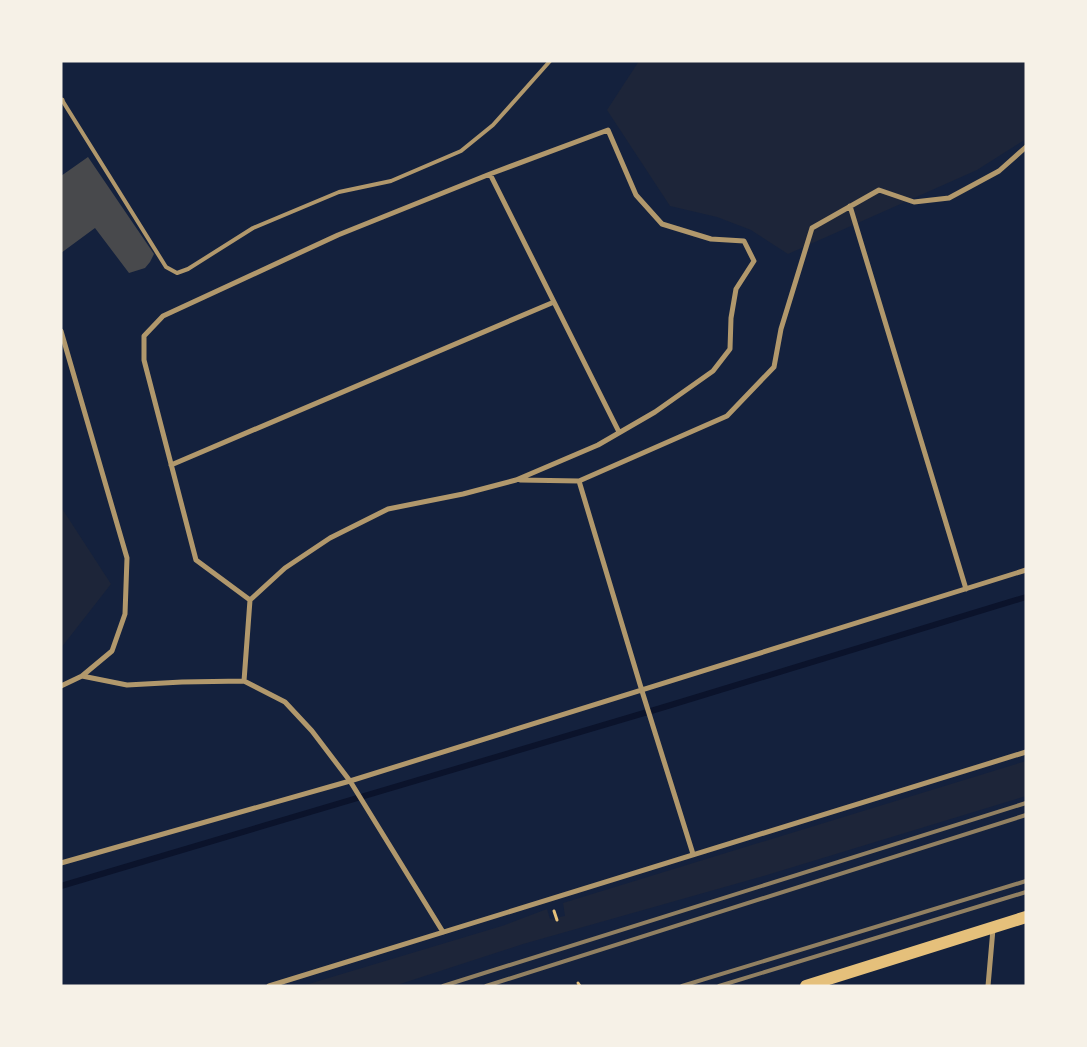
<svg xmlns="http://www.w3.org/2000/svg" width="1087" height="1047" font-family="Ubuntu,sans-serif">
	<rect width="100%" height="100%" fill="#14213d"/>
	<!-- green -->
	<path fill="#1d2539" d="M639,61H1026V139L977,170L788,254L751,230L717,217L670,206L607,110Z
		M61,507L111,584L61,648Z
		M1026,761V796L760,877L523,944L394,986H302L502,926L547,909L550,919L565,916L563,903Z"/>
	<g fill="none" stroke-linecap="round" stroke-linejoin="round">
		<!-- stream -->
		<path stroke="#0b132b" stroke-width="6" d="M61,886L661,708L1026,597"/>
	</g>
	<!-- building -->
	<path fill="#48494c" d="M88,157L154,254L150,262L145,268L129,273L95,228L61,253V176Z"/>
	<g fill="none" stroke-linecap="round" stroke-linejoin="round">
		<!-- path -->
		<path stroke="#e5c07b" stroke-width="3" d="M554,911L557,920
			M578,983L580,986"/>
		<!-- service -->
		<path stroke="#b1986c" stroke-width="4" d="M62,100L166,267L177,273L188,269L253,228L339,192L391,181L461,151L493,125L550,61"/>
		<!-- minor -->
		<path stroke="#b1986c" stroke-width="5" d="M61,100H62
			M850,206L966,589
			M61,331L127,558L125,614L112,651L82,676L61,686
			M171,465L554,302
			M520,480L579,481L727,416L774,367L781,329L812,228L879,190L914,202L949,198L999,171L1026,147
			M579,481L642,691L693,854
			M250,600L196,560L144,360V336L163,316L338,235L490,174L619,432
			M82,676L127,685L182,682L244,681L285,702L312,731L350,781L443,932
			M244,681L250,600L285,568L330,538L388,509L463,494L516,480L598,445L655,412L713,371L730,349L731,318L736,289L754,261L744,241L711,239L662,224L636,195L608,130L490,174
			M61,863L350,781L1026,570
			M269,986L1026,752
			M988,986L993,929"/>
		<!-- primary -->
		<path stroke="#e5c07b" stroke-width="12" d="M806,986L1026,917"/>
		<!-- rail -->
		<path stroke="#918062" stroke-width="4" d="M443,986L1026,803
			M486,986L1026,815
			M682,986L1026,881
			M719,986L1026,892"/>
	</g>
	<!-- border -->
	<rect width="1087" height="1047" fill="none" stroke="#f6f1e7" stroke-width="125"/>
</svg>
